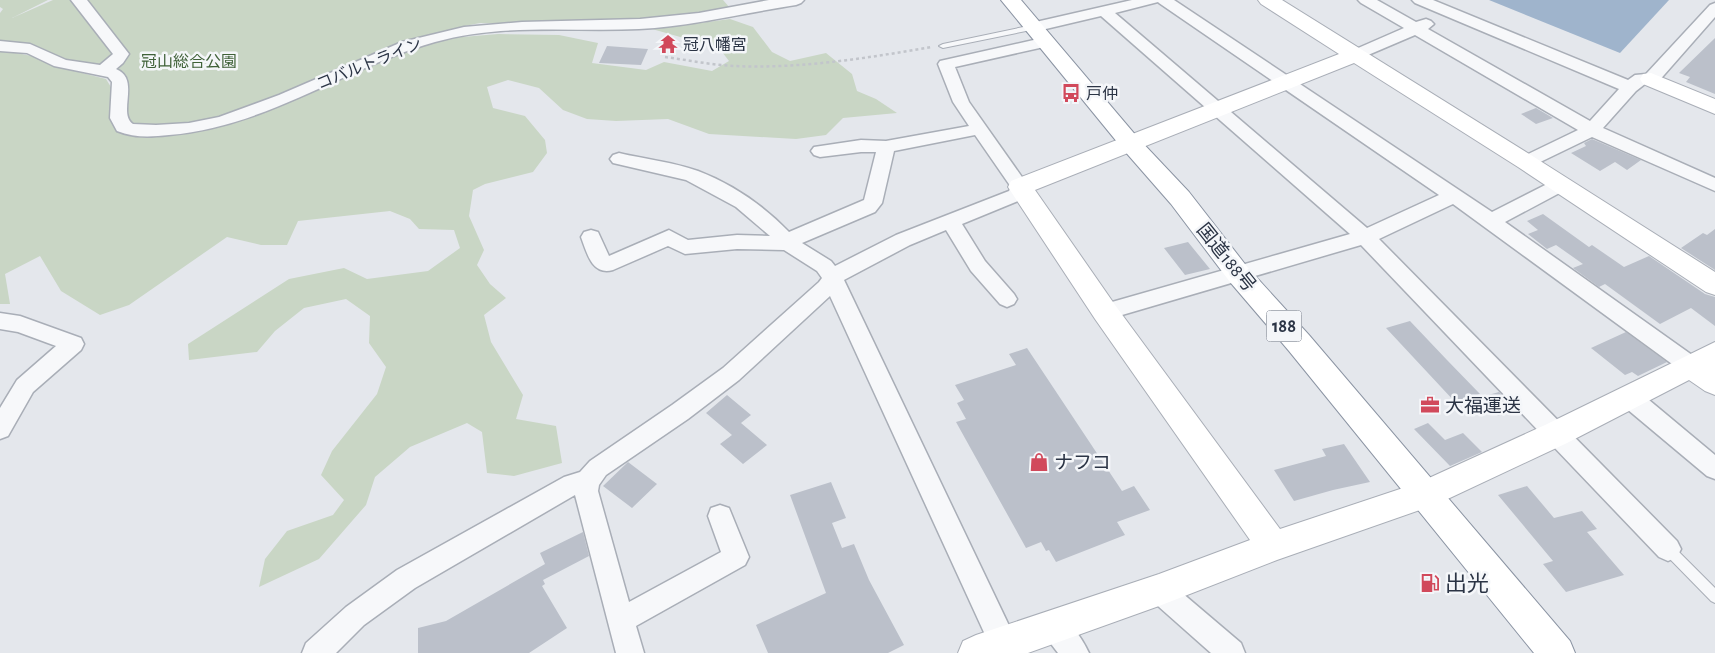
<svg xmlns="http://www.w3.org/2000/svg" width="1715" height="653" font-family="'Alegreya Sans','Noto Sans JP',sans-serif">
	<rect width="100%" height="100%" fill="#e4e7ec"/>
	<!-- green -->
	<path fill="#c9d6c5" fill-rule="evenodd" d="M0,0H48L12,18L53,0H723L730,8L671,17L685,25L730,19L753,27L772,52L790,61L826,53L852,74L857,91L876,99L897,113L843,118L826,135L796,139L709,134L668,119L616,121L587,119L563,110L539,88L508,80L487,87L493,108L525,116L545,140L547,153L533,172L485,184L473,190L469,216L484,250L477,265L490,284L506,298L484,315L491,342L523,395L516,419L556,426L562,463L514,476L487,473L482,432L467,423L410,447L375,477L366,505L319,559L259,587L265,559L287,531L333,515L344,500L321,475L332,451L377,394L386,367L369,343L370,316L346,299L304,308L275,331L257,352L189,360L188,344L289,279L344,268L367,279L428,271L460,248L454,230L419,229L410,219L390,211L298,221L287,245H261L227,237L129,305L100,315L61,291L40,256L5,274L10,304H0V50L37,57L70,70L106,79L114,92L127,87L128,79L122,73L0,44V13L3,9L0,7ZM480,23L652,29L719,48L729,61L712,71L664,62L646,70L592,63L598,43L559,35L498,34L427,40L283,95C347,65 411,36 480,23Z"/>
	<!-- water -->
	<path fill="#9fb4cc" d="M1489,0H1669L1620,53Z"/>
	<!-- building -->
	<path fill="#bbc0ca" d="M1715,38V94L1686,82L1690,77L1679,73Z
		M607,46L648,49L641,65L599,63Z
		M1536,108L1553,118L1536,124L1521,114Z
		M1592,139L1641,160L1627,170L1615,162L1600,171L1571,153L1586,146L1584,143Z
		M1543,214L1589,247L1592,245L1624,267L1649,256L1705,294L1715,297V326L1691,308L1660,324L1605,284L1599,287L1573,268L1583,264L1556,245L1547,249L1528,234L1538,230L1527,221Z
		M1715,229V270L1681,248L1703,233L1707,235Z
		M1188,242L1210,269L1185,275L1164,248Z
		M1410,321L1447,360L1480,394L1455,402L1386,328Z
		M1626,332L1667,362L1638,376L1632,372L1625,375L1591,348Z
		M1027,348L1122,491L1134,486L1150,510L1117,522L1125,535L1056,562L1049,550L1046,551L1041,542L1026,548L956,422L966,419L957,403L964,400L955,385L1016,365L1009,354Z
		M1499,392L1517,411L1498,416L1481,397Z
		M727,395L751,415L741,423L767,445L743,464L720,444L732,435L706,413Z
		M1428,423L1445,440L1463,433L1482,452L1450,466L1414,429Z
		M1344,444L1370,482L1333,490L1294,501L1274,470L1326,456L1322,449Z
		M628,462L657,484L632,508L603,486Z
		M831,482L846,518L832,523L842,548L854,544L869,580L904,645L888,653H768L756,625L826,593L790,495Z
		M1527,486L1554,518L1582,511L1597,529L1587,532L1624,575L1566,592L1543,564L1553,561L1498,495Z
		M583,532L589,556L543,580L545,584L542,586L567,628L529,653H418V628L446,621L545,564L540,553Z"/>
	<g fill="none" stroke-linecap="round" stroke-linejoin="round">
		<!-- lane casing -->
		<g stroke="#a9aeb7" stroke-width="2">
			<path id="lane" d="M1033,25H1036V29L943,48L939,46L943,44Z
				M1668,543L1672,545L1715,588V603L1711,601L1664,553L1662,549L1664,545Z"/>
		</g>
		<!-- street casing -->
		<g stroke="#a9aeb7" stroke-width="3">
			<path id="street" d="M71,0H87L129,54L123,63L116,69C141,79 117,113 133,124L156,125L189,123L219,117L279,95L402,42L464,27L522,22L640,19L699,13L769,0H804L801,3L796,5C744,13 692,26 639,29C572,32 501,23 435,42C344,68 266,127 169,135C151,137 134,138 117,131L110,118L112,82L108,77L54,66L27,53L0,51V41L30,44L66,60L100,65L113,54Z
				M1132,0H1174L1492,212L1553,181L1560,179L1567,181L1569,185L1567,189L1505,222L1699,360L1702,366L1699,372L1691,375L1683,372L1453,204L1379,239L1677,541L1681,549L1677,557L1668,561L1659,557L1361,245L1105,320L1098,318L1095,312L1098,306L1350,234L1101,16L1033,32L1027,30L1025,27L1027,24ZM1158,2L1159,3L1439,195L1367,228L1115,13Z
				M1358,0H1377L1416,22L1426,19L1431,21L1434,24L1428,29L1590,121L1619,89L1415,3L1412,0H1433L1628,80L1635,75L1646,74L1710,5L1715,3V17L1657,83L1645,84L1636,91L1603,128L1715,178V191L1592,137L1532,166L1526,168L1520,166L1517,162L1520,158L1578,130L1415,35L1361,58H1349L1347,55L1349,52L1404,28L1361,3Z
				M1047,37L1053,39L1055,42L1053,45L955,67L969,102L1029,187L1023,199L962,224L985,261L1014,294L1017,299L1014,304L1007,307L1000,304L971,271L946,230L910,245L844,280L1013,634L1017,643L1013,652H993L830,296L739,380L688,419L606,475L599,485L598,491L629,602L721,552L708,516L711,508L720,505L729,508L749,557L745,565L636,626L644,653H616L575,495L415,588L364,625L336,653H302L306,643L346,607L397,570L564,477L580,472L590,461L672,405L723,368L819,282L822,278L817,271L784,250L737,249L685,254L668,246L613,270C592,276 587,253 581,237L584,232L591,230L598,232L609,256L669,230L688,240L737,235L770,236L736,207L686,180L613,163L610,159L613,155L619,153C644,159 674,162 698,171C732,184 764,206 789,232L864,200L876,152H861L820,157L814,155L811,151L814,147L861,140L886,141L969,126L953,102L938,64L940,61ZM975,135L1011,187L1009,191L896,235L835,266L831,261L802,243L875,212L882,203L894,151Z
				M0,313L20,316L81,338L84,344L81,350L33,392L8,436L0,439V408L17,380L56,346L18,332L0,329Z
				M1629,388L1637,390L1715,455V479L1707,476L1621,404L1618,397L1621,390Z
				M1159,578L1168,581L1241,643L1245,653H1211L1150,599L1146,590L1150,581Z
				M1055,614C1070,620 1082,638 1089,653H1058L1045,636L1042,627L1045,618Z"/>
		</g>
		<!-- secondary casing -->
		<g stroke="#a9aeb7" stroke-width="2">
			<path id="secondary" d="M1258,0H1282L1534,157L1715,272V295L1706,292L1518,167L1354,63L1035,190L1115,305L1280,529L1418,483L1545,425L1715,342V395L1705,391L1689,380L1567,443L1437,504L1277,560L1159,606L1028,653H958L963,641L976,635L1159,574L1250,540L1095,319L1008,187L1011,181L1339,54L1261,4Z
				M1651,73L1715,99V114L1643,84L1640,79L1643,74Z"/>
		</g>
		<!-- highway casing -->
		<g stroke="#8b94a3" stroke-width="2">
			<path id="highway" d="M1001,0H1021L1138,138L1189,192L1248,268L1309,335L1570,641L1575,653H1534L1289,351L1230,282L1171,204L1122,148Z"/>
		</g>
		<!-- path -->
		<path stroke="#c2c5cb" stroke-width="2.5" stroke-dasharray="3 3" stroke-linecap="butt" d="M665,57C688,60 711,65 734,66C800,69 867,58 932,47"/>
		<!-- lane -->
		<use href="#lane" fill="#f7f8fa" fill-rule="evenodd"/>
		<!-- street -->
		<use href="#street" fill="#f7f8fa" fill-rule="evenodd"/>
		<!-- secondary -->
		<use href="#secondary" fill="#fff" fill-rule="evenodd"/>
		<!-- highway -->
		<use href="#highway" fill="#fff" fill-rule="evenodd"/>
	</g>
	<!-- icons -->
	<defs>
		<g id="temple-bare" transform="scale(1.5)"><path d="M0-6L5-2H3V0L6.5 2.5H4V6H1.5V3h-3V6H-4V2.5H-6.5L-3 0V-2H-5Z" fill="#d1495b" stroke="#f4f6f9" stroke-width="2.5" paint-order="stroke"/></g>
		<g id="bus-bare" transform="scale(1.5)"><path d="M-5-6H5V4H4V6H2V4H-2V6H-4V4H-5ZM-3.5-4V0h7V-4ZM-3.5 1.2v1.5H-2V1.2ZM2 1.2v1.5H3.5V1.2Z" fill="#d1495b" stroke="#f4f6f9" stroke-width="2.5" paint-order="stroke"/></g>
		<g id="office-bare" transform="scale(1.5)"><path d="M-6-3h4V-5.5h4V-3h4V5H-6ZM-1-4.5V-3h2v-1.5ZM-6 0V1H6V0Z" fill="#d1495b" stroke="#f4f6f9" stroke-width="2.5" paint-order="stroke"/></g>
		<g id="shop-bare" transform="scale(1.5)"><path d="M-5-2.5h2.3a2.7 3.5 0 0 1 5.4 0H5L5.5 6h-11ZM-1.5-2.5h3a1.5 2.3 0 0 0-3 0Z" fill="#d1495b" stroke="#f4f6f9" stroke-width="2.5" paint-order="stroke"/></g>
		<g id="fuel-bare" transform="scale(1.5)"><path d="M-5.5-6h7V0h2V4h1.3V-2.5L3-4.5l.8-.8L6-3V5H2.5V1h-1V6h-7ZM-4.2-4.7v3.2H.2V-4.7Z" fill="#d1495b" stroke="#f4f6f9" stroke-width="2.5" paint-order="stroke"/></g>
	</defs>
	<g fill-rule="evenodd">
		<use href="#temple-bare" x="668" y="44"/>
		<use href="#bus-bare" x="1071" y="93"/>
		<use href="#office-bare" x="1430" y="405"/>
		<use href="#shop-bare" x="1039" y="462"/>
		<use href="#fuel-bare" x="1430" y="583"/>
	</g>
	<g text-anchor="middle" stroke-width="5" stroke-linejoin="round" paint-order="stroke">
		<!-- far-poi labels -->
		<g font-size="16" fill="#2b3445" stroke="#f4f6f9" text-anchor="start">
			<text x="683" y="50">冠八幡宮</text>
			<text x="1086" y="99">戸仲</text>
		</g>
		<!-- far-park labels -->
		<g font-size="16" fill="#3f6138" stroke="#f4f6f9">
			<text x="189" y="67">冠山総合公園</text>
		</g>
		<!-- far-street labels -->
		<g font-size="16" fill="#2b3445" stroke="#f4f6f9">
			<text transform="translate(369 63) rotate(-22)" y="6">コバルトライン</text>
		</g>
		<!-- shield labels -->
		<rect fill="#f4f6f9" stroke="#676e7b" stroke-width="1" x="1266.5" y="310.5" width="35" height="31" rx="4"/>
		<g font-size="18" font-weight="bold" fill="#2b3445">
			<text x="1284" y="332">188</text>
		</g>
		<!-- street labels -->
		<g font-size="19" fill="#2b3445" stroke="#f4f6f9">
			<text transform="translate(1227 257) rotate(51)" y="7">国道188号</text>
		</g>
		<!-- poi labels -->
		<g font-size="19" fill="#2b3445" stroke="#f4f6f9" text-anchor="start">
			<text x="1445" y="412">大福運送</text>
			<text x="1054" y="469">ナフコ</text>
		</g>
		<!-- near-poi labels -->
		<g font-size="22" fill="#2b3445" stroke="#f4f6f9" text-anchor="start">
			<text x="1445" y="591">出光</text>
		</g>
	</g>
</svg>
